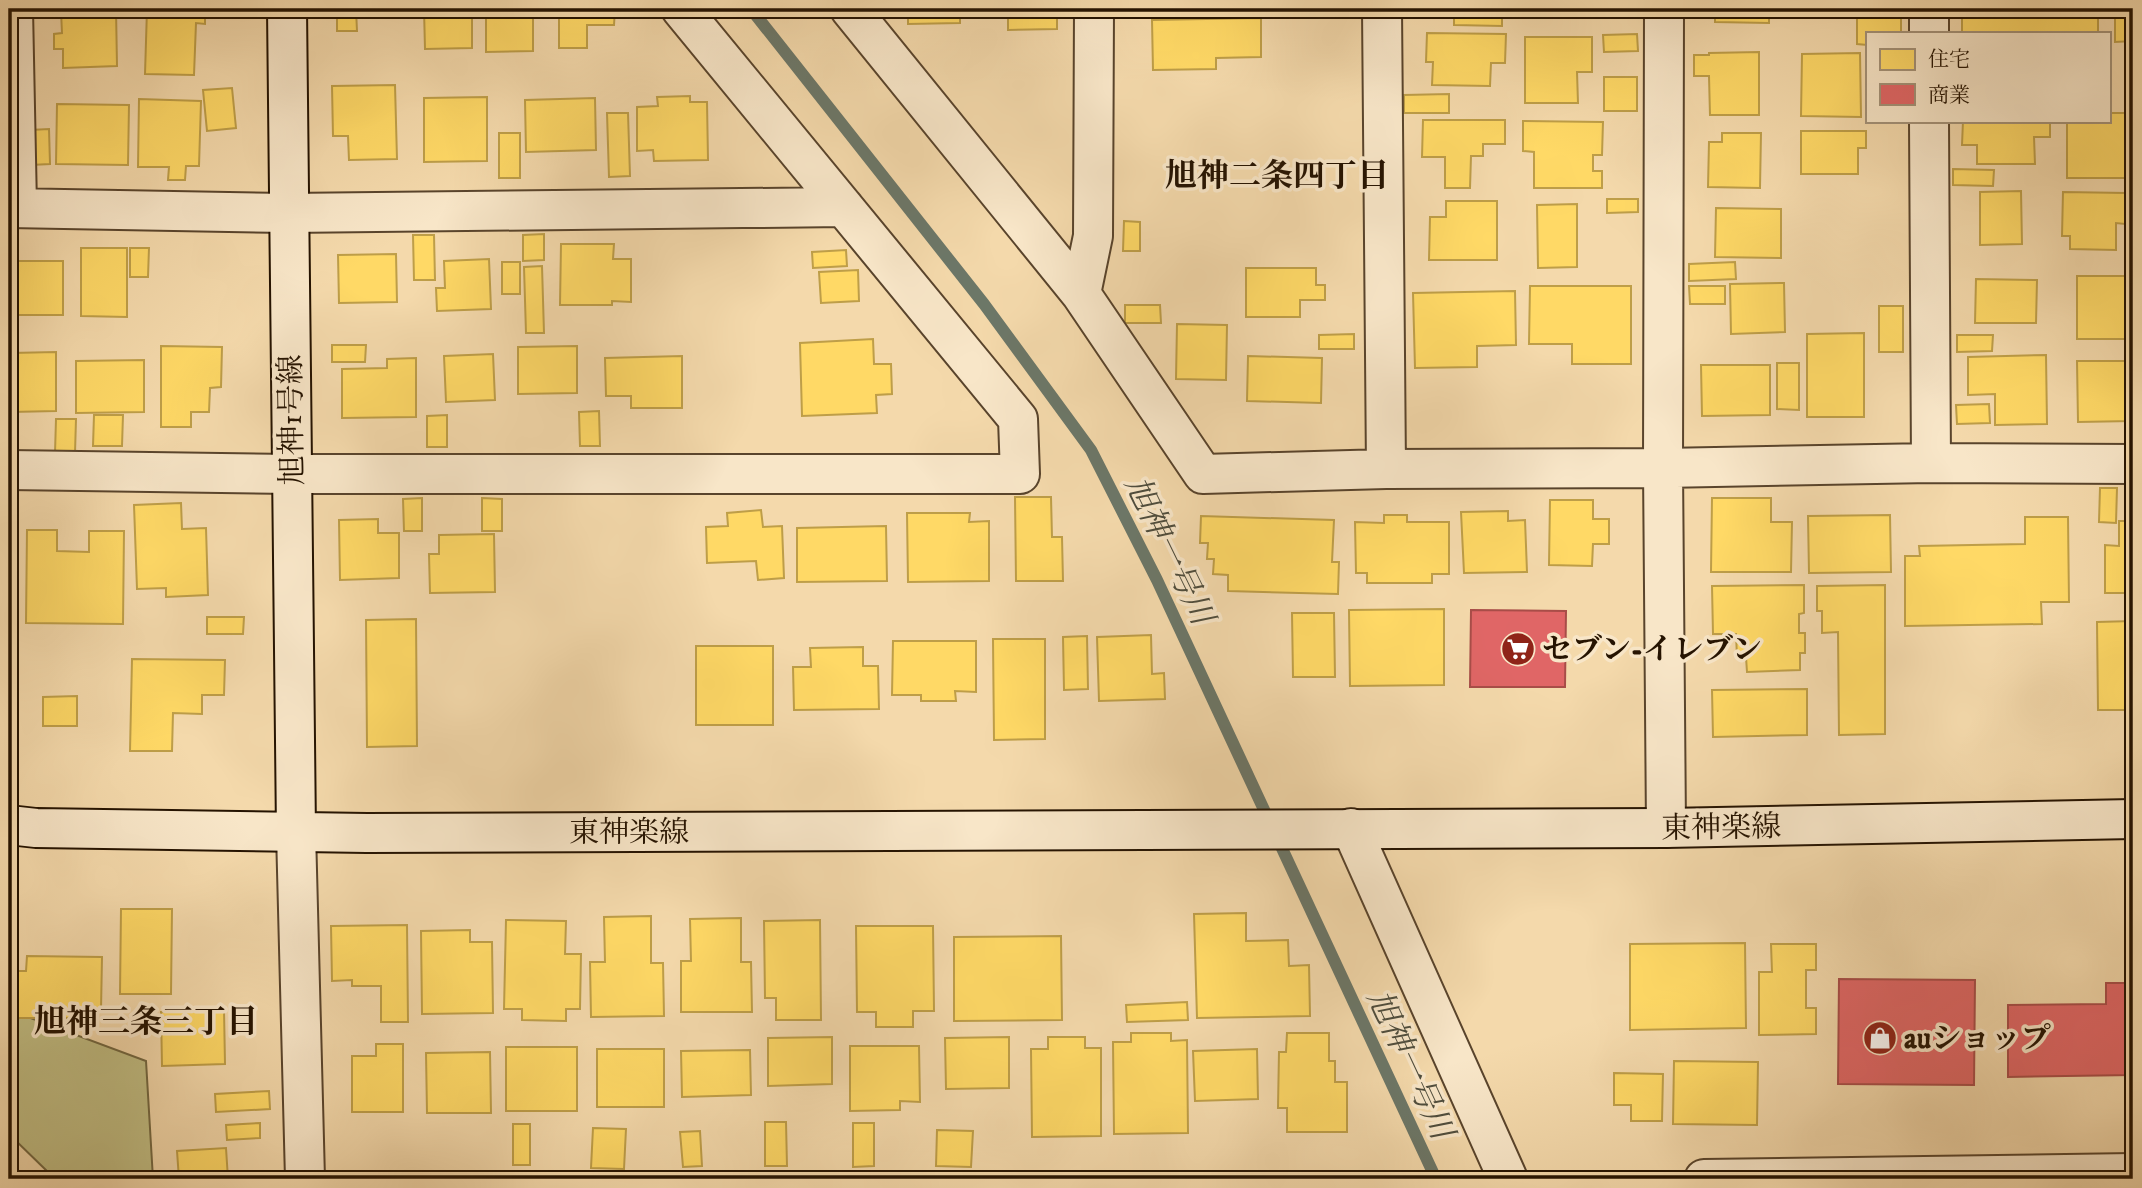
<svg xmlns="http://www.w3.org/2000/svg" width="2142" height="1188" font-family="'IM FELL DW Pica','Noto Serif JP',serif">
	<rect width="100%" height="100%" fill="#f4d9ab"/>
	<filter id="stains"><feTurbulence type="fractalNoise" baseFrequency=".00286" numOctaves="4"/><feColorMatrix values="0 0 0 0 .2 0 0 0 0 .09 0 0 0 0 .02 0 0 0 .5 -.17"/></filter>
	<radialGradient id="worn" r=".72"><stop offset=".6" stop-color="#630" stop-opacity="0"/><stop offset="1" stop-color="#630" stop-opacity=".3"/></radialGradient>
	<!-- green -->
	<path fill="#c1be84" stroke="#736842" stroke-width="2" d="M9,1010L146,1061L153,1179H51V1175L11,1136L9,1141Z"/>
	<!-- homes -->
	<path fill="#ffd966" stroke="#be9e48" stroke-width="2" d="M116,9L117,66L63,68V49H54V34L62,33L61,11Z
		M147,9H205V24L196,23L194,75L145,74Z
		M337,9H356L357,31H337Z
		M424,9H472V48L425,49Z
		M486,9H533V51L486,52Z
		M559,9H615L614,25H587V48H559Z
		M880,9H960V23L908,24V12L880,13Z
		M1008,9H1057V29L1008,30Z
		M1454,9H1502V26L1454,25Z
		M1715,9H1769V23L1715,22Z
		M1800,9H1846V17L1800,16Z
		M1857,9H1901V33H1867V45L1857,44Z
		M1962,9H2098V33H1962Z
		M2115,9H2133V41L2115,42Z
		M1261,18V57L1216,58V69L1153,70L1152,20Z
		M1427,33L1506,34L1505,63H1491L1490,86L1432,85L1433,62H1426Z
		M1637,34L1638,51L1604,52L1603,35Z
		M1525,37H1592V72H1577L1578,103H1525Z
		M1759,52V115H1710L1709,76H1694V55H1709V53Z
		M1860,53L1861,117L1801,116L1802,54Z
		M1604,77H1637V111H1604Z
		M395,85L397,159L349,160L348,136H333L332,86Z
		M232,88L236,128L207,131L203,90Z
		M1449,94V113H1404V95Z
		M690,96V102H707L708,160L654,161L653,150L637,151V107L658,106L657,97Z
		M487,97V161L424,162V98Z
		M595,98L596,150L526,152L525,100Z
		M139,99L201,101L199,166H186L185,180H168L169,167H138Z
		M57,104L129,105L128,165L56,164Z
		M607,113H628L630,176L609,177Z
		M2109,113H2125L2126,178H2067V121H2109Z
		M1423,120H1505V144H1483V156H1471L1470,188H1445V157H1422Z
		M1523,121L1603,122L1602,155H1593V171H1602V188H1534V152L1523,151Z
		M1963,121H2050V137H2034L2035,164H1977V145H1962Z
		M49,129L50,164L31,165L30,130Z
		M1801,131H1866V148H1858V174H1801Z
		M499,133H520V178H499Z
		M1722,133H1761L1760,188L1708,187L1709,142H1722Z
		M1953,169L1994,170L1993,186L1953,185Z
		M2021,191L2022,244L1980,245V192Z
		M2063,192L2126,193L2125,224L2116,223V250L2070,249V236H2062Z
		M1607,199H1638V212L1607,213Z
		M1446,201H1497V260H1429L1430,217H1446Z
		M1577,204V267L1538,268L1537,205Z
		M1716,208L1781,209V258L1715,257Z
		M1124,221L1140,222V251H1123Z
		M544,234V260L523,261V235Z
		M413,235H434L435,280H414Z
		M561,244H614L613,259H631V302L612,301V305H560Z
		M81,248H127V317L81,316Z
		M130,248H149L148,277H130Z
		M846,250L847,266L813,268L812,252Z
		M396,254L397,302L339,303L338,255Z
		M489,259L491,309L437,311L436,288H445L444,261Z
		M16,261H63V315H9V269H16Z
		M502,262H520V294H502Z
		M1735,262L1736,279L1689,281V264Z
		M542,266L544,333H526L524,267Z
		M1246,268H1316V285H1325V300H1300V317H1246Z
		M858,270L859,301L821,303L819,272Z
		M2077,276H2128V339H2077Z
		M1976,279L2037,280L2036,323H1975Z
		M1784,283L1785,332L1731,334L1730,284Z
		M1530,286H1631V364H1572V344H1529Z
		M1689,286H1725V304H1690Z
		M1515,291L1516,345L1477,346V367L1415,368L1413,293Z
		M1125,305H1160L1161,323H1125Z
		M1879,306H1903V352H1879Z
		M1177,324L1227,325L1226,380L1176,379Z
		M1864,333V417H1807V334Z
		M1354,334V349H1319V335Z
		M1957,335H1993L1992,351L1957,352Z
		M873,339L874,364H891L892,394L876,395L877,413L802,416L800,343Z
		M332,345H366L365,362H332Z
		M161,346L222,347L221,387L210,388L209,412H191V427H161Z
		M577,346V393L518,394V347Z
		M56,352V411L11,412V353Z
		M493,354L495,400L446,402L444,356Z
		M2046,355L2047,424L1995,425V394L1968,395V357Z
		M682,356V408H631V396H606L605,358Z
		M1248,356L1322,358L1321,403L1247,401Z
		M416,358V417L342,418V369L387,368V359Z
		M144,360V412L76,413V361Z
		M2077,361H2132L2131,366H2133L2132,421L2078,422Z
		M1777,363H1799V410L1777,409Z
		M1701,365H1770V415L1702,416Z
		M1989,404L1990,423L1957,424L1956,405Z
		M599,411L600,446H580L579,412Z
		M94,415H123L122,446H93Z
		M447,415V447H427V416Z
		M56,419H76L75,453H55Z
		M2100,488H2117L2116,523L2099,522Z
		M1015,497H1051L1052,537H1062L1063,581H1016Z
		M422,498V531H404L403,499Z
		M482,498L502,499V531H482Z
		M1712,498H1771V522H1792L1791,572H1711Z
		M1550,500H1593V519H1609V544H1593L1592,566L1549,565Z
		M181,503L182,529L206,528L208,595L166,597V588L137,589L134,505Z
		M761,510L763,527L782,526L784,578L758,580L756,561L707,563L706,527L728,526L727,513Z
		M1508,511V521L1525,520L1527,572L1464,573L1461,512Z
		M907,513H970L969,522L989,521V581L908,582Z
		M1384,515H1407V522H1449V574H1432V583H1367V573H1356L1355,522L1384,523Z
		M1890,515L1891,572L1809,573L1808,516Z
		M1201,516L1334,520L1332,562H1339L1338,594L1228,591V575L1213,574L1214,559H1207L1208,543H1200Z
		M2025,517H2068L2069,602H2041L2042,624L1905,626V556H1920L1919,546L2025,544Z
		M378,519V533H399V578L340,580L339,520Z
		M2119,521H2133V593H2105V545L2119,546Z
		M886,526L887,581L797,582V528Z
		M27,530H57V551L89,552V531H124L123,624L26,623Z
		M494,534L495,592L430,593L429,554H439V535Z
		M1804,585V613L1799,614V633H1805V653H1800V670L1747,672L1746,657H1737L1736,634H1713L1712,586Z
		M1885,585V734L1839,735L1838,632L1822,633V611H1817V586Z
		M1444,609V685L1350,686L1349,610Z
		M1292,613H1334L1335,677H1293Z
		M207,617H244L243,634H207Z
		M416,619L417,746L367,747L366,620Z
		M2133,621V710H2098L2097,622Z
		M1151,635L1152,674L1164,673L1165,699L1099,701L1097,637Z
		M1087,636L1088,689L1064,690L1063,637Z
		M993,639H1045V739L994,740Z
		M893,641H976V692L955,691L956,701H921V695H892Z
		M696,646H773V725H696Z
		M863,647V666H878L879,709L794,710L793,667H811L810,648Z
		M132,659L225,660L224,695H202V714L173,713L172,751H130Z
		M1807,689V735L1713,737L1712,690Z
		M77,696V726H43V697Z
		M121,909H172L171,994H120Z
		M1246,913V941L1288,940L1289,966L1309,965L1310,1016L1197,1018L1194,914Z
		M651,916V963H663L664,1016L591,1017L590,962H605L604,917Z
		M741,918V962H751L752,1012H681V961H691L690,919Z
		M506,920L566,921L565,954H581L580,1009H566V1021L522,1020V1009H504Z
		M820,920L821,1020H776V998H765L764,921Z
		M407,925L408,1022H381V986H352V980L332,981L331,926Z
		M856,926H933L934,1011H913V1027H876V1012H857Z
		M470,930V942H492L493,1013L422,1014L421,931Z
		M1061,936L1062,1020L954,1021V937Z
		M1745,943L1746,1028L1630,1030V944Z
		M1771,944H1816V970H1806V1008H1816V1034L1759,1035V972H1772Z
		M27,956L102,957L101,1010H80L79,1018H11L12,971H26Z
		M1187,1002L1188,1020L1127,1022L1126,1005Z
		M224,1010L225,1064L162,1066L161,1012Z
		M1131,1033H1171V1041L1187,1040L1188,1133L1114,1134L1113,1042H1131Z
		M1287,1033H1329V1061H1335V1082H1347V1132H1287V1108H1278L1279,1052H1286Z
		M832,1037V1084L768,1086V1038Z
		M1009,1037V1088L946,1089L945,1038Z
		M1048,1037H1085V1048H1101V1136L1032,1137L1031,1049H1048Z
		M376,1044H403V1112H352V1056H376Z
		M850,1046H919L920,1102L900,1101V1110L850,1111Z
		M506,1047H577V1111H506Z
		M597,1049H664V1107H597Z
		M1257,1049L1258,1099L1195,1101L1193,1051Z
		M750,1050L751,1095L682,1097L681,1051Z
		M490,1052L491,1113H427L426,1053Z
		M1674,1061L1758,1062L1757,1125L1673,1124Z
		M1614,1073L1663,1074L1662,1121H1631V1105H1614Z
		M269,1091L270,1109L216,1112L215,1094Z
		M765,1122H786L787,1166H765Z
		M260,1123V1138L227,1140L226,1125Z
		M853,1123H874V1166L853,1167Z
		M513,1124H530V1165H513Z
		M593,1128L626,1129L624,1169L591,1168Z
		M937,1130L973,1131L971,1167L936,1166Z
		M700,1131L702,1166L683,1167L680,1132Z
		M226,1148L228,1179H179L177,1151Z"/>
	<!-- shops -->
	<path fill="#e06666" stroke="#a84d48" stroke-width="2" d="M1471,610L1566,611L1565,687H1470Z
		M1839,979L1975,980L1974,1085L1838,1084Z
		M2106,983H2133V1075L2008,1077V1005L2106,1004Z"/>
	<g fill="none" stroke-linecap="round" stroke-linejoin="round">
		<!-- stream -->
		<path stroke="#6c7768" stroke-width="12" d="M751,9L984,304L1091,450L1157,580L1436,1179"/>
		<!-- street casing -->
		<g stroke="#59442c" stroke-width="42">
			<path id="street" d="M13,9L17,207
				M850,9L1081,294L1203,474L1386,469L1663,468L1931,463L2133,464
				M1382,9L1386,469
				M1664,9L1663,468L1666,828
				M1929,9V33
				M1929,121L1931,463
				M9,208L288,213L844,207
				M1081,294L1093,236L1094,9
				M9,470L291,474H1020L1018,419L681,9
				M1351,828L1508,1179
				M296,832L305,1179
				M1704,1179L2133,1173"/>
		</g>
		<!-- secondary casing -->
		<g stroke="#251301" stroke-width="42">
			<path id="secondary" d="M287,9L296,832
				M9,825L36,828L367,833L1666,828L2133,819"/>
		</g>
		<!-- street -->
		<use href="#street" stroke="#f8e6c8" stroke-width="38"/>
		<!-- secondary -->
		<use href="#secondary" stroke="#f8e6c8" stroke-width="38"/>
	</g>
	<!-- icons -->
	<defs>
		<g id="supermarket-disc" transform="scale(1.75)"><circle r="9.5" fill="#8f2418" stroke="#f8e6c8"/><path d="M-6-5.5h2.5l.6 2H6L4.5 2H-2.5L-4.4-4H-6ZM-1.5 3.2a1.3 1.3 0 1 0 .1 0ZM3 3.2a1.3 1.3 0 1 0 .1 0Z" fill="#fff"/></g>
		<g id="shop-disc" transform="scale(1.75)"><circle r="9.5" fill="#8f2418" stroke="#f8e6c8"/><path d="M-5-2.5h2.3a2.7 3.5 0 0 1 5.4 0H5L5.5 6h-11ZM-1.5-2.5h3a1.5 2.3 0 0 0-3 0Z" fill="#fff"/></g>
	</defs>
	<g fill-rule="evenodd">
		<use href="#supermarket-disc" x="1518" y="649"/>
		<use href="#shop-disc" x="1880" y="1038"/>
	</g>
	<g text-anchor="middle" stroke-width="7" stroke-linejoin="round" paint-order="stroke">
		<!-- street labels -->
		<g font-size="30" fill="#251301" stroke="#f8e6c8">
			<text transform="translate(291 420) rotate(-91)" y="10">旭神1号線</text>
			<text transform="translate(1721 827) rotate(-1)" y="10">東神楽線</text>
			<text x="629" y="842">東神楽線</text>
		</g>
		<!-- poi labels -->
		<g font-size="30" font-weight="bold" fill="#251301" stroke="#f8e6c8" text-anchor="start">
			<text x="1542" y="659">セブン-イレブン</text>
			<text x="1904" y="1048">auショップ</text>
		</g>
		<!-- neighbourhood labels -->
		<g font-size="32" font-weight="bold" fill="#251301" stroke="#f8e6c8">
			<text x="1277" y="186">旭神二条四丁目</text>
			<text x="146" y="1032">旭神三条三丁目</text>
		</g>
		<!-- water labels -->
		<g font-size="32" font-style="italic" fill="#4f4d3d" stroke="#f8e6c8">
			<text transform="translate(1170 550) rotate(64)" y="11">旭神一号川</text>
			<text transform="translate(1411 1064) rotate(65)" y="11">旭神一号川</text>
		</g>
	</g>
	<!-- margin -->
	<rect width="2142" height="1188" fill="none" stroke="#f4d9ab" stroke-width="35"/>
	<rect x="10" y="10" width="2121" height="1167" fill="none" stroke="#251301" stroke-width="3.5"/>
	<rect x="18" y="18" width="2107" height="1153" fill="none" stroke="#251301" stroke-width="2"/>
	<!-- legend -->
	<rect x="1866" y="32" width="245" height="91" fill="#f8e6c8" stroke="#a49278" stroke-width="2"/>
	<rect x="1880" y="49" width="35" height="21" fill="#ffd966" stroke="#a49278" stroke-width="2"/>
	<text x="1928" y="66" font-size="21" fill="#251301">住宅</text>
	<rect x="1880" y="84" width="35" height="21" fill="#e06666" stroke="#a49278" stroke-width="2"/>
	<text x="1928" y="102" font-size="21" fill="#251301">商業</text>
	<rect width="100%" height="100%" filter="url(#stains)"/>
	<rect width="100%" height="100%" fill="url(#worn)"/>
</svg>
